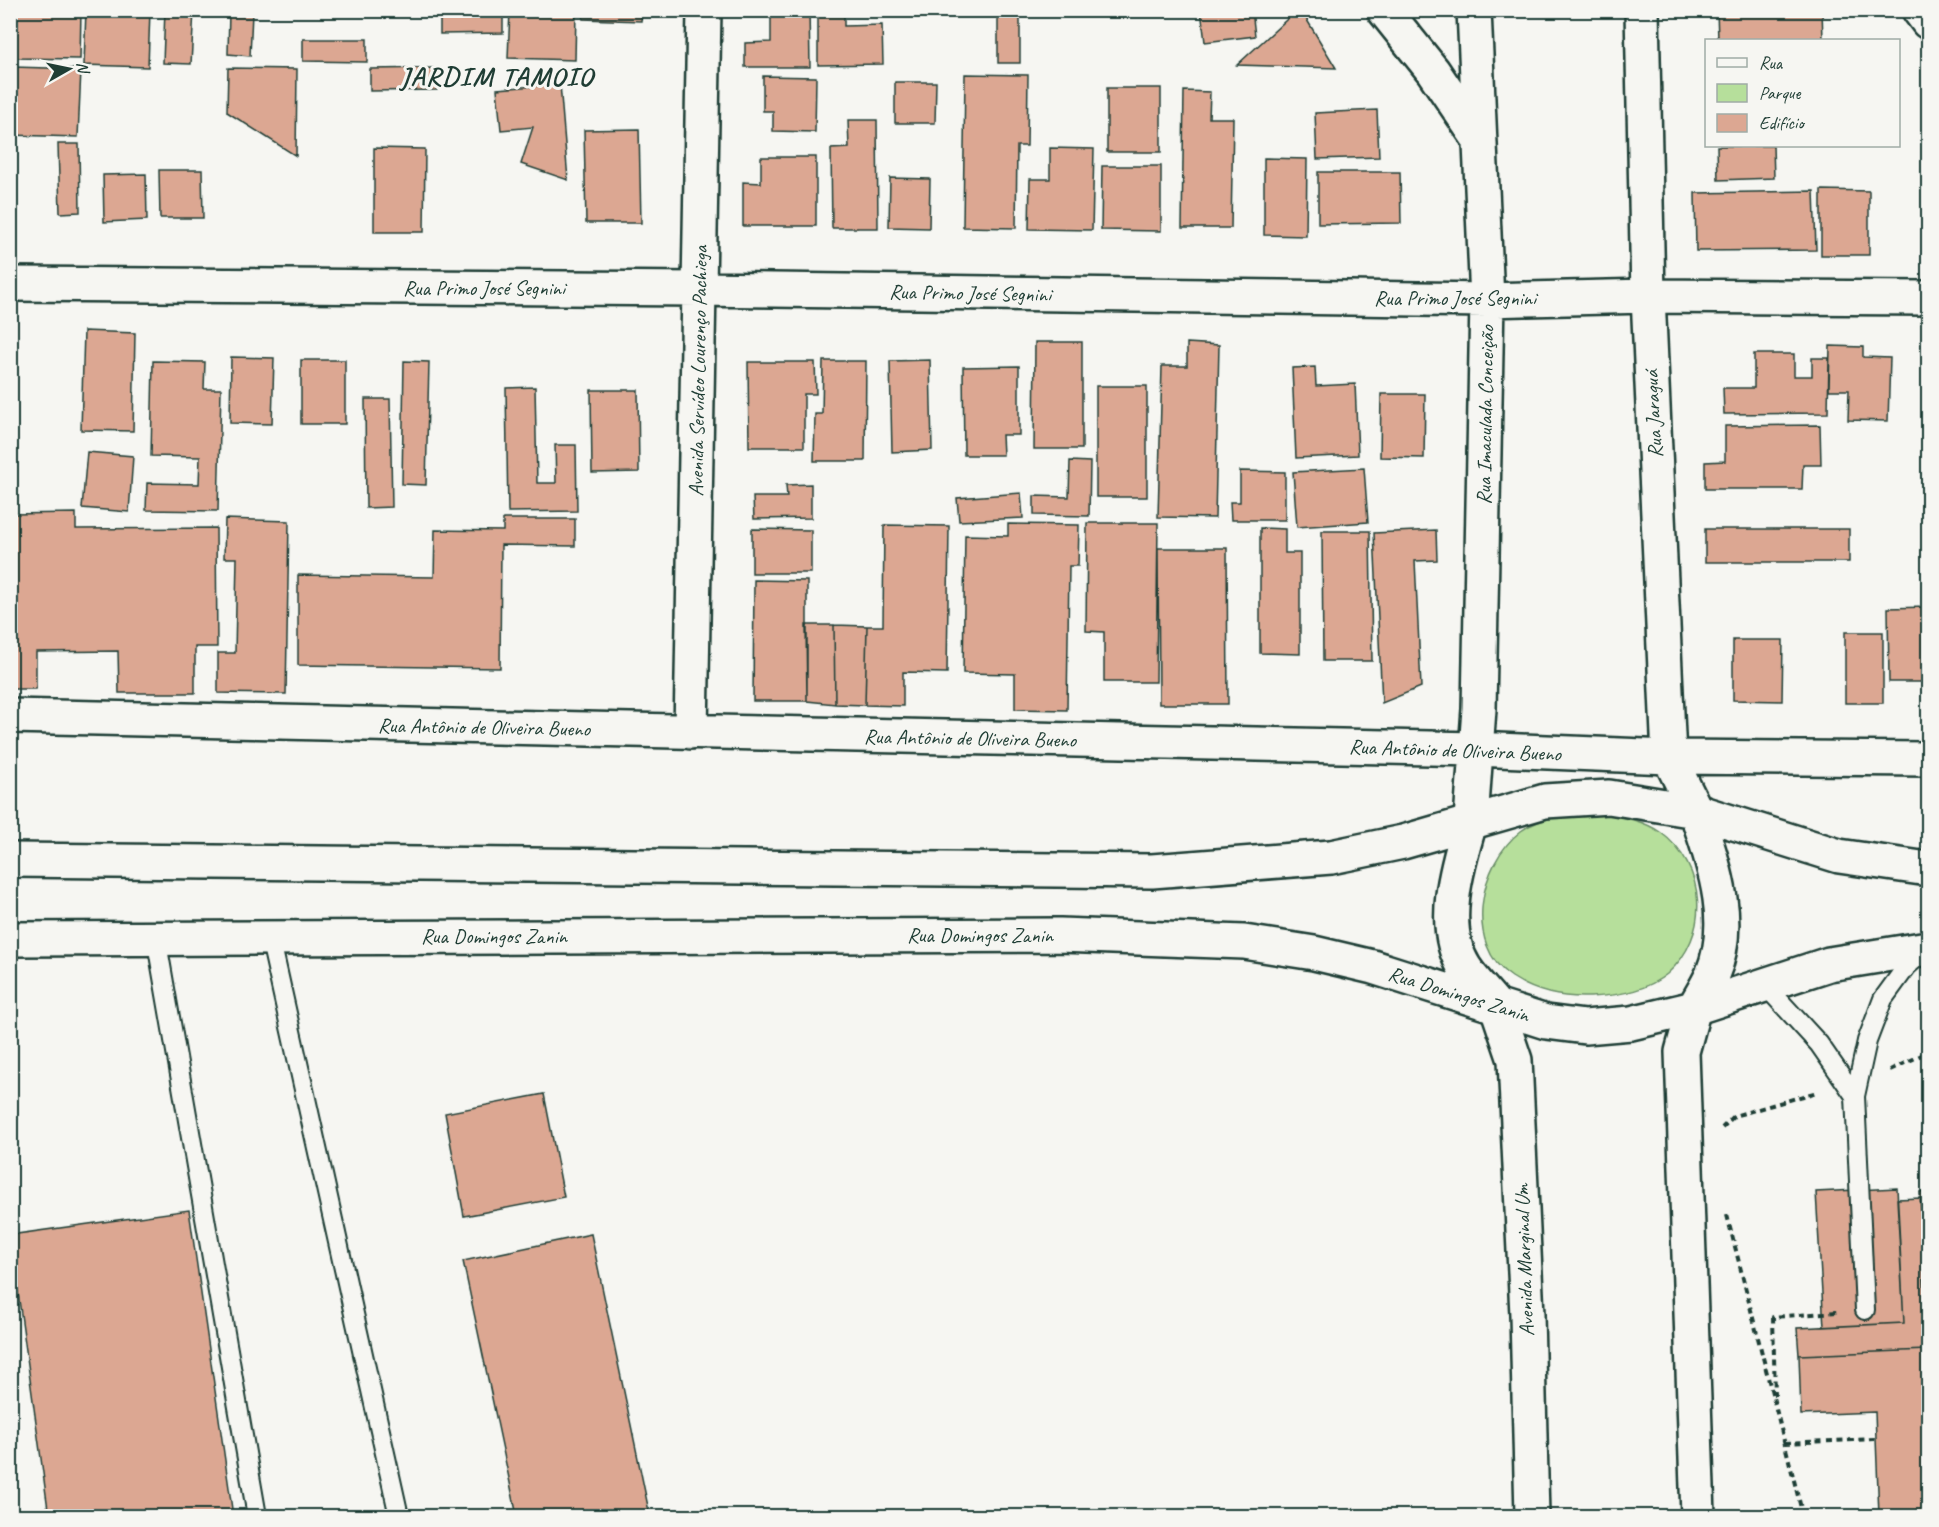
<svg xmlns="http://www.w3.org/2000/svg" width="1939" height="1527" font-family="Caveat,sans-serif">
	<rect width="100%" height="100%" fill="#f6f6f2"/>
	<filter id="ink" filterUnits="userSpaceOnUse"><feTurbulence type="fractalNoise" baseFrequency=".0167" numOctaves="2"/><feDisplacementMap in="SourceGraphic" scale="12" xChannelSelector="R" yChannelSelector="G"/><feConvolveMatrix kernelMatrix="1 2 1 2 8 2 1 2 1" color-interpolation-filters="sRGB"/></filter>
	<g filter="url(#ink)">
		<!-- green -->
		<path fill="#b6df9b" stroke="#6a8e68" stroke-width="1.5" d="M1605,814C1624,817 1644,821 1660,832C1707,866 1711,936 1667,974C1646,991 1616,996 1590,997C1562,998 1536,993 1512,977C1463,945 1479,863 1521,831C1544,814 1577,815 1605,814Z"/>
		<!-- building -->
		<path fill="#dca792" stroke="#1f3d34" stroke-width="1.5" d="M16,10H81L80,59L15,58Z
			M86,10H150L148,67L84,65Z
			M165,10H194L191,64L163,63Z
			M440,10H503V33L440,34Z
			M510,10H576L575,60L508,58Z
			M583,10H642L641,21L583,19Z
			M771,10H809L810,67H745V43L771,42Z
			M818,10H844V26L882,25L883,64L818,65Z
			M998,10H1020V63H998Z
			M1201,10H1252L1255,36L1205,42Z
			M1297,10H1301L1336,68L1237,65Z
			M1717,10H1822L1823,40H1718Z
			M229,12L252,13L250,56L228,54Z
			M303,39H367V62L303,61Z
			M13,67L81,69L78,137L10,135Z
			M228,68L297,69L296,156L227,112Z
			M436,68L437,90L370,91V69Z
			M965,74L1028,75L1027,146H1017L1016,228L963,227Z
			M763,76L816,77L815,132L773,131V111H763Z
			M895,82H936L935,123H895Z
			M560,84L568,180L521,164L533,127L501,130L497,89Z
			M1107,88H1161V152H1107Z
			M1184,91L1210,92L1209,118H1233L1231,228H1182Z
			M1377,110L1379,157L1317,159L1315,113Z
			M848,120H877L878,228H832L831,149L849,148Z
			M639,129L641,223H586L584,130Z
			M58,144H79L80,212L60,213Z
			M1717,146H1773L1774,178L1718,180Z
			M374,148L425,149L424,232H374Z
			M1050,148L1094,149L1092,230L1029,229L1030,179H1050Z
			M761,157H816V226H743V182L761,183Z
			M1264,158L1307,159L1306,236L1264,235Z
			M1102,166H1161V231L1101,230Z
			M159,170H202L203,218H160Z
			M1318,172H1400L1401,223L1318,224Z
			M146,174L147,220L104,222L103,175Z
			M890,178L930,179L929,228L889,227Z
			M1821,190L1869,191V255H1821Z
			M1814,191L1816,250L1696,251L1695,193Z
			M84,331L135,333L133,431L81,430Z
			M1035,342H1082V449H1034Z
			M1187,343L1219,345L1215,518L1158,517L1162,366H1187Z
			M1830,346L1863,347V357L1890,358L1888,421L1848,420L1849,390H1829Z
			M1754,354H1794V376H1812V358H1829L1828,413L1724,414L1723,388H1754Z
			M231,357L274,358L272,424L230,423Z
			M301,360H345V424H301Z
			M930,360L932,450L892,452L890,361Z
			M153,361L205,362L204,389H221L218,511L146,510L147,483L199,484L200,457L151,456Z
			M404,361L429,362L426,485L402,484Z
			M823,361H866L865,461H814L815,414H822Z
			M748,362H815L816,394H804V447H749Z
			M1019,366V435H1002L1003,455H964L963,367Z
			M1315,367L1316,386L1355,384L1358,455L1296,458L1292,368Z
			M1096,386H1147V497H1096Z
			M535,387L537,483H556L555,445H576L577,511L508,512L506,388Z
			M591,390H638L639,472L592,473Z
			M1381,394H1425L1424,458L1380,457Z
			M365,399H390L392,507L366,508Z
			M1820,425L1821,465H1803L1802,489H1705V462L1725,461V426Z
			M87,452L133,456L129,512L82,508Z
			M1070,461L1090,462L1089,516L1034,515V496L1069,497Z
			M1364,468L1368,522L1297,527L1293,472Z
			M1240,471L1285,472V520H1231L1230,502H1240Z
			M811,484V518L754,519L753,497H787L786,485Z
			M1021,493L1023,518L959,521L957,498Z
			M76,513V529L216,528L217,647H195V693H119L118,651L36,652V689H10V514Z
			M225,519L289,521L286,694L218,693V653H235L237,558H224Z
			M503,519H575V546L501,545L500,668L298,665V575L434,577L435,530L503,531Z
			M1087,523H1158L1156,682H1104V632L1086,631Z
			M1008,524L1079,525L1078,566H1069L1067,710L1015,709V674L963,673L965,535L1008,536Z
			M884,525L949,526L947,673L903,672V706L865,705L867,626H883Z
			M1260,528L1285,529V553H1300V654L1260,653Z
			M752,529L811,530V573H752Z
			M1705,529H1849V562H1705Z
			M1436,530L1437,560L1415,561L1421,687L1382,703L1374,533Z
			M1322,531H1370L1372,661H1323Z
			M1158,548H1227L1228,704H1159Z
			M754,580L807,581V701H753Z
			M1928,607V682H1889L1888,608Z
			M806,625H834L835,704L807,701Z
			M834,625L867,626L865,705L835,704Z
			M1845,632H1883V703H1845Z
			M1733,640H1783L1782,701L1733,700Z
			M544,1094L564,1197L464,1216L445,1113Z
			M1897,1188L1904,1323L1824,1327L1816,1192Z
			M1928,1191V1516H1879L1875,1412L1801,1415L1799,1355L1927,1350L1920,1192Z
			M1921,1198L1927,1350L1799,1355L1797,1328L1904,1323L1897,1199Z
			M189,1210L233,1516H49L10,1235Z
			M591,1234L650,1516H517L463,1261Z"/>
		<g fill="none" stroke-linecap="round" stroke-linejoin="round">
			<!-- service casing -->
			<g stroke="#1f3d34" stroke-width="22">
				<path id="service" d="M156,937L257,1516
					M270,937L399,1516
					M1764,984L1819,1044L1855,1096
					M1865,1310L1855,1096L1867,1041L1883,999L1907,966L1923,952"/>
			</g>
			<!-- minor casing -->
			<g stroke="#1f3d34" stroke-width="38">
				<path id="minor" d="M1384,10L1433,71L1479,139
					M1642,10L1648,296L1669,757L1696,811
					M1919,10L1928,22
					M10,284L699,289L1487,300L1648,296L1928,298
					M10,716L1475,749L1669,757L1928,759
					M691,732L704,10
					M1471,820L1479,709L1487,300L1474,10
					M1497,1007L1515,1060L1527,1315L1532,1516
					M1694,1008L1682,1052L1698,1516"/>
			</g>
			<!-- primary casing -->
			<g stroke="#1f3d34" stroke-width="38">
				<path id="primary" d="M1471,820C1458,863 1438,927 1465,968C1474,982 1487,994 1497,1007
					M10,860L1152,871L1331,857L1403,842L1545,801L1609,797L1696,811L1839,856L1928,869
					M10,939L1060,935L1244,942L1314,953L1373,967L1546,1022L1585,1027L1631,1023L1694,1008L1829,964L1928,948
					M1694,1008C1700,997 1707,986 1712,975C1735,921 1713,863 1696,811"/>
			</g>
			<!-- path -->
			<path stroke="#1f3d34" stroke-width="4" stroke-dasharray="6 4.5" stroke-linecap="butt" d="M1890,1070L1928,1052
				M1722,1128L1734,1116L1817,1092
				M1727,1215L1803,1516
				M1775,1396L1773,1317L1837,1312
				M1785,1443L1876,1439"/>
			<!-- service -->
			<use href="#service" stroke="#f6f6f2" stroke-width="18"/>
			<!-- minor -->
			<use href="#minor" stroke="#f6f6f2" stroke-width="33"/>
			<!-- primary -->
			<use href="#primary" stroke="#f6f6f2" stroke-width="33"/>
		</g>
	</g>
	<g text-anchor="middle" stroke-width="6" stroke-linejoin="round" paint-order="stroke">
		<!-- street labels -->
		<g font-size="21" fill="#1f3d34" stroke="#f6f6f2">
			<text x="484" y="295">Rua Primo José Segnini</text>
			<text transform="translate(970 293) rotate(1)" y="7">Rua Primo José Segnini</text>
			<text x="1455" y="305">Rua Primo José Segnini</text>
			<text transform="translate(698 371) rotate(-89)" y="7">Avenida Servídeo Lourenço Pachiega</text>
			<text transform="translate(1653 414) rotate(-93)" y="7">Rua Jaraguá</text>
			<text transform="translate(1485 415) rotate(-89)" y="7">Rua Imaculada Conceição</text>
			<text transform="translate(484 727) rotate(1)" y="7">Rua Antônio de Oliveira Bueno</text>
			<text transform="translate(970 738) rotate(1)" y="7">Rua Antônio de Oliveira Bueno</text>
			<text transform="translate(1455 750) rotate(2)" y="7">Rua Antônio de Oliveira Bueno</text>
			<text x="980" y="942">Rua Domingos Zanin</text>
			<text x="494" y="943">Rua Domingos Zanin</text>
			<text transform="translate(1459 994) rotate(17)" y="7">Rua Domingos Zanin</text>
			<text transform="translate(1524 1260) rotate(-92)" y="7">Avenida Marginal Um</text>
		</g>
		<!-- district labels -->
		<g font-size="27" font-weight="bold" letter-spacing="1.5" fill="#1f3d34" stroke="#f6f6f2">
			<text x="497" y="85">JARDIM TAMOIO</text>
		</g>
	</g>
	<!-- margin -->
	<rect width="1939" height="1527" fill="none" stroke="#f6f6f2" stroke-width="36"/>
	<rect x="18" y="18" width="1903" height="1491" fill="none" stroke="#1f3d34" stroke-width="2" filter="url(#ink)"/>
	<!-- legend -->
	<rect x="1705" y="39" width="195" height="108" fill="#f6f6f2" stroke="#a0aca6" stroke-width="1.5"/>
	<rect x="1717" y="58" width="30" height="9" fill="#f6f6f2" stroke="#a0aca6" stroke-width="1.5"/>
	<text x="1759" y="69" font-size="18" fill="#1f3d34">Rua</text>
	<rect x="1717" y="84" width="30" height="18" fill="#b6df9b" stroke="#a0aca6" stroke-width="1.5"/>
	<text x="1759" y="99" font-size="18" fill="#1f3d34">Parque</text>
	<rect x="1717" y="114" width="30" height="18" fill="#dca792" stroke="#a0aca6" stroke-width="1.5"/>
	<text x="1759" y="129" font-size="18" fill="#1f3d34">Edifício</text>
	<!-- north arrow -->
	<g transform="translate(69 69) rotate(81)" stroke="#f6f6f2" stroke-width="4.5" paint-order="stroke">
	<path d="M0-4.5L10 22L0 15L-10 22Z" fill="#1f3d34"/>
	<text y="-9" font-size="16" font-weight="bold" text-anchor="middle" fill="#1f3d34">N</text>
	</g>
</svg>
